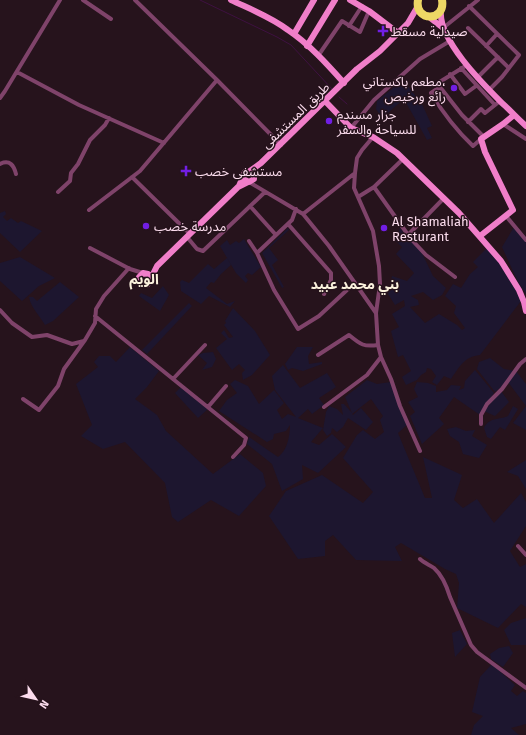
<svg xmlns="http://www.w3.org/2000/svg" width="526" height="735" font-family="'Fira Sans','Noto Sans Arabic',sans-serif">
	<rect width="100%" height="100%" fill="#26131c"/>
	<!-- green -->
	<path fill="#1d162f" d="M403,80L422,104L432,126L427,128L432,138L427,140L404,99L382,118L376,109L377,101Z
		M5,211L6,214L3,217L7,221L11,218L18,223L21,221L42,231L20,252L0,233V213Z
		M514,227L526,241V294L518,282L502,247Z
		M288,228L289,230L269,248L278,260L272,265L284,287L282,288L262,253Z
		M400,228L421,251L433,276L446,288L442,295L433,300L423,292L411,296L418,300L419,305L410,307L425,323L439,314L457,325L462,330L465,328L454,313L456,306L445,296L453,284L461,288L470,274L478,267L473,262L487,248C501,264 513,282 521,301L480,355C464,357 460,366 451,379L444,376L437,385L432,382L436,376L431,369L427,368L426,372L421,375L417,380L406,385L402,377L411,371L403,355L398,357L391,331L399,327L392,314L405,306L404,300L395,305L388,294L392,276L407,281L414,273L396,254L402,247L395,240Z
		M244,239L261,267L252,275L248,273L245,276L248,280L246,283L236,273L220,246L227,240L230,245L236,241L239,243Z
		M20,257L55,278L39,286L22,301L0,281V263Z
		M227,258L231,265L221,274L214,283L211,282L206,288L227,304L235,301L230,307L209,296L201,304L181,291L180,282L182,280L189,283L208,264L214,269Z
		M60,282L79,297L53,321L45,325C40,316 31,308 29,297H33L37,301Z
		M163,286L169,295L160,311L139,296L141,293L152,298Z
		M189,303L192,306L147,354L142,350Z
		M233,308L255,331L270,355L252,375L243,380L242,373L245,370L239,364L232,370L216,348L227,339L221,333L224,330L229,338L233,337L224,325L226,323L225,321Z
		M130,347L159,371L147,387L135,399L157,415L166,431L213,474L240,454L263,473L266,486L239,516L211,500L178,522L172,517L165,483L125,442L103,449L81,436L92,425L76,384L98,367L94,362L99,356H110L116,362Z
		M297,347H313L308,356L309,364L322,362V364L303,371L292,368L288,370L285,364Z
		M213,352L216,359L212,367L202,370L207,363L198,355L203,353Z
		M490,358L504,369L516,371L526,384V430L513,423L526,406L508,382L495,392L477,369L479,362Z
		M283,365L300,388L327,373L336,387L319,398L324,405L312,414L308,409L298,418L323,428L311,442L319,445L332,434L346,447L318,473L302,465L303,479L282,491L272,464L247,444L249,437L278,457C287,451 290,436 290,425L286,431L274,434L273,439L267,442L219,411L227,400L237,393L230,384L235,380L248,386L259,404L274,390L284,403L277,410L282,419L288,414L296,417L275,390L272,376Z
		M475,370L494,393L480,415L454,397L439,418L444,424L422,444L410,416L415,412L408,402L418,397L414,389L417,382L428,383L436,386V392L447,390L451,385L461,386L459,390L464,388L465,381Z
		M367,380L377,384L391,382L408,424L398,433L425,498H432L423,457L462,475L454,500L463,508L477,499L494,523L521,493L526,502V526L510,551L520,567L526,564V607L521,604L498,628L457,608L459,583L456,574L445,569L401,543L395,547L402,561L356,560L333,535L325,541V556L298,559L269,516L286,491L322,475L363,503L373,492L343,458L357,435L363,430L375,439L384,432L380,420L383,416L371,399L352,414L353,415L361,408L373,422L366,430L348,418L343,427L337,432L332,428L331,433L327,436L323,430L326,412L329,406L337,409L343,415L341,404H344L352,413L345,397Z
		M181,387L208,409L198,418L175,393Z
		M501,391L509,402L495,416L484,411Z
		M513,406L518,409L505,430L500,427L491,439L487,437L484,428C489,417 499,420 508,416Z
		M456,427L466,431L475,430L472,436L487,445L479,458L463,454L459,442L450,436L447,429Z
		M526,460V489L518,476L507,472Z
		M526,618V645H511L504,630L511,623Z
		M460,630L467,644L455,657L452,633Z
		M509,646L513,653L503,667L491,659L490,654L499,648Z
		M492,664L515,685L511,691L517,696L523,691L526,693V724L511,728L519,735H471L474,725L483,716L472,712L480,677Z"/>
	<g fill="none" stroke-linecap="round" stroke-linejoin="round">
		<!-- stream -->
		<path stroke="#3e1141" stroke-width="1" d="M200,0L277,37L291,45L332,89
			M339,97L347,104"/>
		<!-- street -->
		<path stroke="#7f436a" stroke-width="4" d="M83,0L111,19
			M135,0L217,80
			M469,6L519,55L502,77L489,90
			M349,26L362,6
			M443,28L478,0
			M468,28L509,68
			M486,46L497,34
			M318,56L342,21L360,32L369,11
			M467,65L438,83L440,87L431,93C443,113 456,130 473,146L481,139
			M461,68L495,105
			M17,72L79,105L164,143
			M450,74L465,94L476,86
			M477,78L498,57
			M440,87L462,115L484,137
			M0,98L5,91L60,0
			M468,122L481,109L485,113L500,101
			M503,124L526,139
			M351,128L374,100L420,59L450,41
			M0,164C10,159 14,166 16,174
			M132,177L190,234
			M249,182L303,214L329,246L376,313
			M374,187L411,239L426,255L455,277
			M58,192L70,181L71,173L78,164L90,140L105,125L109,118
			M358,197L374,187L403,159
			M250,206L276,235
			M89,210L140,171L217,80L281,145
			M303,214L355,173
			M506,216L526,240
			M288,224L331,273V280L324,294
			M408,235L444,198
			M187,237L197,249L203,251L265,192
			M249,241L257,253L274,290L298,329L319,316L347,290L355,284
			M90,248L130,269L143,273
			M257,253L292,220L296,209
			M0,310L12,323L32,337L47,335L72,344L84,341
			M95,316L246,438L244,445L233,457
			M318,355L349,335C361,345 364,347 378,345
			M381,357L391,379L400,406L420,451
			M173,379L205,345
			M23,399L39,410L58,386L64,369L85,340L95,323L96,309L104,296L129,268
			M208,407L226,386
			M324,407L367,375L381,357L378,345L376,313L380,284L379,266L373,231L354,188L355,173L357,158L362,150L373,137
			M481,424V415L487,404L502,389L520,364L526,359
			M518,546L526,555
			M420,559C424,563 430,565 434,568C442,575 447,587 450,597L471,645L477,652L526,688"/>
		<!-- secondary -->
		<path stroke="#f07ec9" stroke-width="6" d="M231,0C250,9 271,17 288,30C309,44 327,64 344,83
			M350,0L369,11L398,33
			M441,11C438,40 484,85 503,104C511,111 518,119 526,126
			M429,17L443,28
			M294,34L314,0
			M307,46L335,0
			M325,101L351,128L373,137L397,153L459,213L501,261L519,290L524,302L526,311
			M250,171L261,163L357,69L380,51L408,23L418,6
			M239,186L245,172H251L254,175V179L249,182L245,180L244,177
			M480,236L513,210L485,152L481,139L503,124L514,115
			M150,278L148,274L143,273L139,277V281L144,285L148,284L157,266L238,187L248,182"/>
		<!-- highway -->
		<path stroke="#edd765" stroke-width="8" d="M418,0C414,22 446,22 442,0"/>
	</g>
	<!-- markers -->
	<g fill="#711ee4" stroke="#26131c" stroke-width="1.5">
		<path d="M381 25h4v4h4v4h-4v4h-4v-4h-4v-4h4z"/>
		<circle cx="454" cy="88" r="4"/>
		<circle cx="329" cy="121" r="4"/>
		<path d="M184 165h4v4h4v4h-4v4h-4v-4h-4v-4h4z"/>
		<circle cx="146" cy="226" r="4"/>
		<circle cx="384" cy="228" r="4"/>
	</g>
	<g text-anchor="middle" stroke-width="3" stroke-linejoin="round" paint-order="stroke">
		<!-- poi labels -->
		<g font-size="13" fill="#fbdced" stroke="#26131c" text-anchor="start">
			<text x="391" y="36">صيدلية مسقط</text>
			<text x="446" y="86" text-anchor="end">مطعم باكستاني،<tspan x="446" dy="15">رائع ورخيص</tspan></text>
			<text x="337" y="119">جزار مسندم<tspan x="337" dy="15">للسياحة والسفر</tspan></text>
			<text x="195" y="176">مستشفى خصب</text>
			<text x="392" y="226">Al Shamaliah<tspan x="392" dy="15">Resturant</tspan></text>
			<text x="154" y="231">مدرسة خصب</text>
		</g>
		<!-- street labels -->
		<g font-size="13" fill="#fbdced" stroke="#26131c">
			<text transform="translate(295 115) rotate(-44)" y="5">طريق المستشفى</text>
		</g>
		<!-- neighbourhood labels -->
		<g font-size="14" font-weight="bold" fill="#fbf2dd" stroke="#26131c">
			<text x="144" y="284">الويم</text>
			<text x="355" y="289">بني محمد عبيد</text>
		</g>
	</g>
	<!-- north arrow -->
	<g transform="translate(36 699) rotate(124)" stroke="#26131c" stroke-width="3" paint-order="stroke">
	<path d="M0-3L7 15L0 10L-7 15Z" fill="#fbdced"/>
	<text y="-6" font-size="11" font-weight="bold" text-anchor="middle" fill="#fbdced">N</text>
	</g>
</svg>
